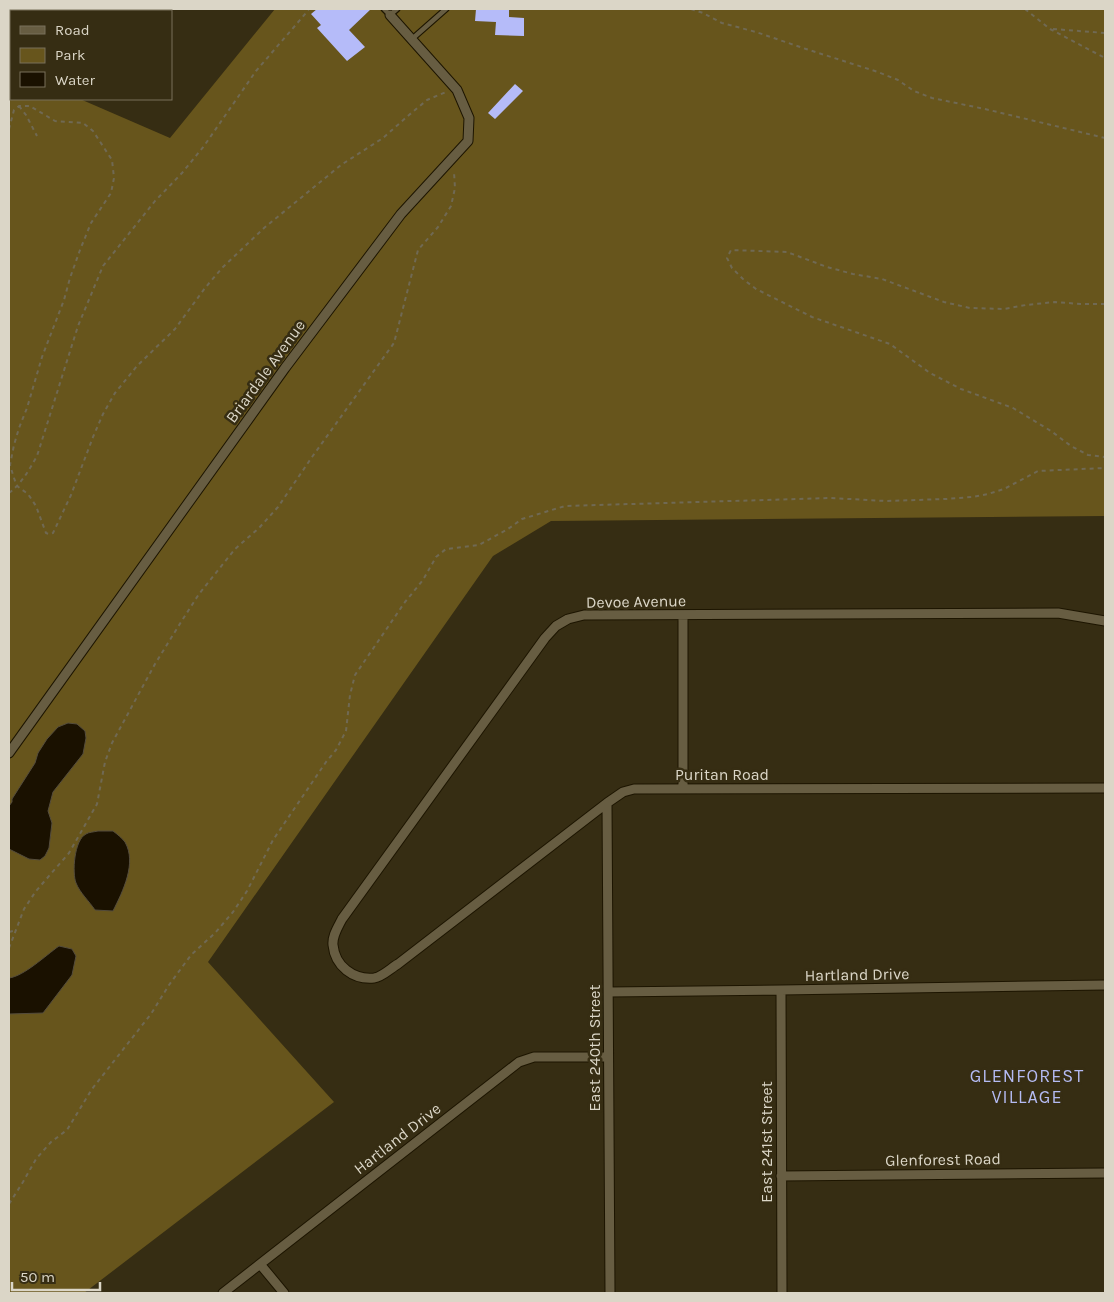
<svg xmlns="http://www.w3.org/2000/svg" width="1114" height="1302" font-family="Karla,sans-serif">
	<rect width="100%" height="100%" fill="#362d13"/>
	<!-- green -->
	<path fill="#67551c" d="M275,9H1105V516L551,521L493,556L208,962L334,1102L84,1293H9V68L11,69V99H80L170,138Z"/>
	<!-- water -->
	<path fill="#1a1100" stroke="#544c3c" d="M68,723L77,724L85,731L86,738L83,754L53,792L48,811L52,823L49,848L45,856L40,860L29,859L9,849V806L12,802V799L35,763L38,753L47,739L58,727Z
		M98,831H113C117,834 122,838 125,842C137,863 123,891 113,911L95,910C89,901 80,893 76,883C72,873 74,840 86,834C89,832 94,832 98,831Z
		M59,946L72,949L76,956L72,975L43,1013L9,1014V978C24,976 45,956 59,946Z"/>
	<!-- building -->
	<path fill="#b5bbf9" d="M317,9H371L349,30L365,47L347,61L317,28L321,25L311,14Z
		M476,9H509V17L524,18V36L495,35L496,22L475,21Z
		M515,84L523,91L495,119L488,113Z"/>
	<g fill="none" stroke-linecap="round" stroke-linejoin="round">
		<!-- lane casing -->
		<g stroke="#1d1500" stroke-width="7">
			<path id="lane" d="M384,9L390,15L397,9
				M412,39L446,9"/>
		</g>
		<!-- street casing -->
		<g stroke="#1d1500" stroke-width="11">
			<path id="street" d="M142,9L143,11
				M1105,621L1058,613L584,615L568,619L556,626L545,638L342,919C338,927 332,936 333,945C335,966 353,980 374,978C382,977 391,968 398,964L607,803L623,792L634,789L1105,788
				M9,753L285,368L401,214L468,141L469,118L457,90L390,15
				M683,789V615
				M607,803L610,1293
				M781,990L782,1293
				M609,992L781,990L1105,985
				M781,1176L1105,1173
				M260,1264L284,1293
				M223,1293L519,1062L534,1057H608"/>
		</g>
		<!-- path -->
		<path stroke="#706953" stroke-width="2" stroke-dasharray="4 4" stroke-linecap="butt" d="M691,9L703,13L722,23L756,32L806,49L878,72L898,80L914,91L932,98L985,109L1105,138
			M1025,9L1050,29L1105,58
			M1053,29L1105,33
			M19,106L26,115L37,136
			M9,129L14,110L19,106H30L55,121L83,123L93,131L112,160L114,178L111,193L91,223L80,250L70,278L64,300L42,357L27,408L19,428L14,445L10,465L14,478L17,486L28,494L36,506L46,533L49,534L53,533L71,495L93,437L103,414L115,393L137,366L175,329L205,288L222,268L264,228L341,165L383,138L409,115L427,100L446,92
			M1105,304H1081L1055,302L1026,305L1004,309L970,308L944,302L882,279L853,274L827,267L787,252L731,250L727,258L732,268L743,279L756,289L812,317L890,344L930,373L961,389L1013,408L1051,431L1071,446L1088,455L1105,457
			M9,493C22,483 29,470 37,456L78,326L103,266L155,201L182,173L204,146L256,71L306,13L309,9
			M9,932L13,931L15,928
			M9,948L24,909L36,891L69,853L97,804L105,762L112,743L155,664L181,622L199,594L235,549L259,528L278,507L312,457L394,343L418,250L438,227L451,206L455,188L454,172
			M9,1204L23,1182L36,1159L51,1142L67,1130L92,1089L151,1014L169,985L191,955L215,933L233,912L247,891L273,840L326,762L336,750L346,731L350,695L355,675L405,602L423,580L436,557L446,549L479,545L508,529L522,519L565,506L831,498L886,501L946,499L972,497L988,494L1004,489L1038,471L1105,468"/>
		<!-- lane -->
		<use href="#lane" stroke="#675d42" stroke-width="4.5"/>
		<!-- street -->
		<use href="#street" stroke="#675d42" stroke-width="9"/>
	</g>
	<g text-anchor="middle" stroke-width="5" stroke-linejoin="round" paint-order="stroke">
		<!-- street labels -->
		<g font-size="16" fill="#dbd6c7" stroke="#362d13">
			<text transform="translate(265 371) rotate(-54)" y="6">Briardale Avenue</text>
			<text transform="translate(636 601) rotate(-1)" y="6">Devoe Avenue</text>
			<text x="722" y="780">Puritan Road</text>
			<text transform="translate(857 974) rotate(-1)" y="6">Hartland Drive</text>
			<text transform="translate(594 1048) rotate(-90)" y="6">East 240th Street</text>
			<text transform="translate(397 1138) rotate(-38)" y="6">Hartland Drive</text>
			<text transform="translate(766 1142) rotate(-90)" y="6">East 241st Street</text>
			<text transform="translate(943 1159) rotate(-1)" y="6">Glenforest Road</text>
		</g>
		<!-- neighbourhood labels -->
		<g font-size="18" letter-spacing="1" fill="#b5bbf3" stroke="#362d13">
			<text x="1027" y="1082">GLENFOREST<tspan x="1027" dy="21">VILLAGE</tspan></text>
		</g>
	</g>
	<!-- border -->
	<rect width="1114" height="1302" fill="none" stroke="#dbd6c7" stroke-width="20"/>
	<!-- legend -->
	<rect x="10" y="10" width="162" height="90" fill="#362d13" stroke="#78715b"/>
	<rect x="20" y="26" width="25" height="8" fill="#675d42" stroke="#78715b"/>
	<text x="55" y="35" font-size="15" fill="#dbd6c7">Road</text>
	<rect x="20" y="48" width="25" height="15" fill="#67551c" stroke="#78715b"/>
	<text x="55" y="60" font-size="15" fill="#dbd6c7">Park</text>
	<rect x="20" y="72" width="25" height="15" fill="#1a1100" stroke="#78715b"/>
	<text x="55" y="85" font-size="15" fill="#dbd6c7">Water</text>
	<!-- scale -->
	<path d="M12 1282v8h88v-8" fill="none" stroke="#dbd6c7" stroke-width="2.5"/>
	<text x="20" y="1282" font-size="15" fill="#dbd6c7" stroke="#362d13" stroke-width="4" paint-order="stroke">50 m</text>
</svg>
